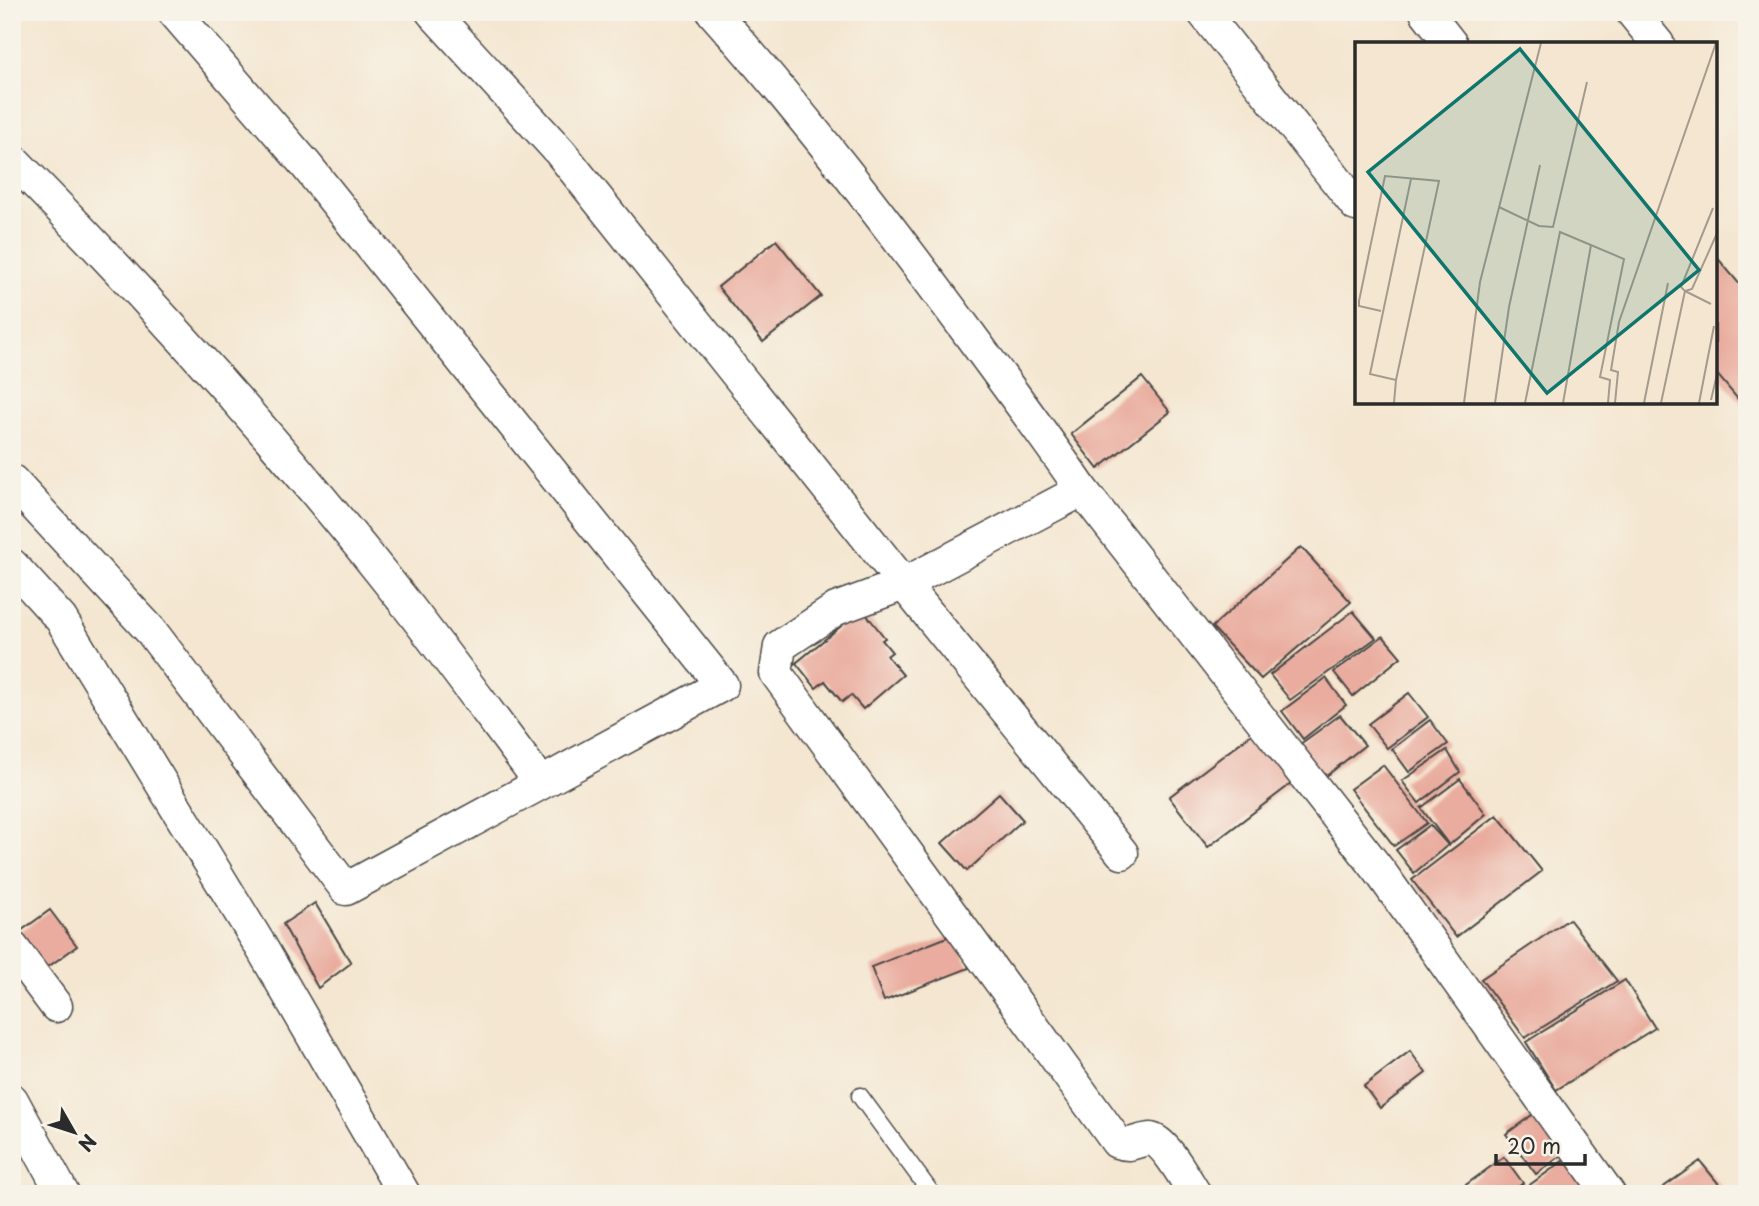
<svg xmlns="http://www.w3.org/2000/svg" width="1759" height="1206" font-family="'Playpen Sans',sans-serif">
	<rect width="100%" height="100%" fill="#f7f3e8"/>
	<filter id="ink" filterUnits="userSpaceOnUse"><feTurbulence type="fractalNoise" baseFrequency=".0143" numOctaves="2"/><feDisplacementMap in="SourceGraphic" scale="14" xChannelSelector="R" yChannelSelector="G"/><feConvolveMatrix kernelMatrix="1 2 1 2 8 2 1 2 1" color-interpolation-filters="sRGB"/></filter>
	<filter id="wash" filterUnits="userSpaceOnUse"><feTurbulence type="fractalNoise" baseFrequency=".00686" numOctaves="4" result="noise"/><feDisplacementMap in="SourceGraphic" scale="28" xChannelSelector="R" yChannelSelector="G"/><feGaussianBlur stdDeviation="1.57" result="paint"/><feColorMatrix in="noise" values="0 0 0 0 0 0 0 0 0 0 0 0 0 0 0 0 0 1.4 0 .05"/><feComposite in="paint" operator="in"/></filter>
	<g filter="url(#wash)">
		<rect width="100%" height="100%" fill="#f4e6d0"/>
		<g id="blocks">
			<!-- building -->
			<path fill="#e9ac9e" d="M776,240L821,296L763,342L718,287Z
				M1715,255L1747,293V410L1715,372Z
				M1142,377L1170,412L1098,469L1071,434Z
				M1301,547L1351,602L1261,679L1212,627Z
				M862,609L885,638L882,640L892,652L887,656L903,675L863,709L851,695L842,702L825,681L816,688L796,663Z
				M1353,611L1376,638L1290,700L1270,675Z
				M1383,636L1401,657L1353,696L1334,672Z
				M1326,678L1346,705L1303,739L1282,711Z
				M1409,693L1428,717L1387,748L1368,724Z
				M1340,715L1365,745L1325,777L1299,745Z
				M1430,720L1448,744L1409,772L1392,749Z
				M1257,730L1296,780L1208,847L1169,797Z
				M1447,750L1460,772L1419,803L1402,781Z
				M1383,765L1427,823L1394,846L1350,789Z
				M1460,779L1486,814L1449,845L1421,808Z
				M999,793L1023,820L967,871L942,843Z
				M1497,815L1542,871L1456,937L1412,880Z
				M1430,825L1448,845L1414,873L1396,850Z
				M315,903L351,963L318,988L283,924Z
				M50,910L77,946L45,969L18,933Z
				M1569,919L1617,981L1525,1038L1481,979Z
				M955,934L969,968L884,1001L871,967Z
				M1625,980L1655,1028L1556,1090L1526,1042Z
				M1410,1051L1426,1073L1380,1108L1364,1086Z
				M1540,1109L1570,1149L1536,1174L1506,1134Z
				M1570,1156L1597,1194H1517Z
				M1504,1157L1523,1183L1509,1194H1468L1463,1187Z
				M1700,1161L1727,1194H1659L1658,1191Z"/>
		</g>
	</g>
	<g filter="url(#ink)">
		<use href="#blocks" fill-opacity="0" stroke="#494744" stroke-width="2"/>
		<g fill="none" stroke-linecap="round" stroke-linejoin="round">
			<!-- service casing -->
			<g stroke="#494744" stroke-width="19">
				<path id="service" d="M860,1096L932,1194"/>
			</g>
			<!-- minor casing -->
			<g stroke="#494744" stroke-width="35">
				<path id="minor" d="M432,12L560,152L904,584L1122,853
					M713,12C804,114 886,222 967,331C1006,384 1045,436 1082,490L1381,873L1609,1194
					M1203,12L1356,205
					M1426,12L1451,44
					M1632,12L1658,44
					M12,159C150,299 282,446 403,600C450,660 495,722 541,783
					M12,481L151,631L346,889L722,685L306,165L174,12
					M1082,490L904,584L836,609L780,646L776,673L1117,1142C1133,1147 1134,1141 1149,1139C1163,1137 1187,1182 1195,1194
					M12,565L61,619L260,945L404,1194
					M12,947L56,1006
					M12,1100L63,1194"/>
			</g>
			<!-- service -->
			<use href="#service" stroke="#fff" stroke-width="16"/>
			<!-- minor -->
			<use href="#minor" stroke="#fff" stroke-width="32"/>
		</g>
	</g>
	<!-- overview -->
	<g transform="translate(1355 42)">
		<rect width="362" height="362" fill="#f4e6d0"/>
		<path fill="none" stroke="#a49b8e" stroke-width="2" d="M144,165L184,184L198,185L232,40M330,249L337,247L363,189M330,249L356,262M26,269L4,264V259L30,134L84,139L41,338M356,358L363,328M39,361L41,338L15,332L56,137M109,361L125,240L186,1M140,361L154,265L185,123M170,361L205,190L269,217L245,335L255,338L253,361M208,361L236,203M260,361L263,330L256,328L264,280L361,1M289,361L313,241M306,361L330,249L326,245L358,166M344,361L359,284"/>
		<path fill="#0f766e" fill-opacity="0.15" stroke="#0f766e" stroke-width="3.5" d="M165,7L344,228L192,351L13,130Z"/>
		<rect width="362" height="362" fill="none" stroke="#2b2b2b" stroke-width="3.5"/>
	</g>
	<!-- margin -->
	<rect width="1759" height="1206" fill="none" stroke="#f7f3e8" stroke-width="42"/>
	<!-- north arrow -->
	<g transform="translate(74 1132) rotate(129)" stroke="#f7f3e8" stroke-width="5" paint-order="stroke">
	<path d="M0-5L12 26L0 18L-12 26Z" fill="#2b2b2b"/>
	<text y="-10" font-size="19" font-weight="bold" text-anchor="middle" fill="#2b2b2b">N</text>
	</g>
	<!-- scale -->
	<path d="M1496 1154v10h89v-10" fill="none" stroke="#2b2b2b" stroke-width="3.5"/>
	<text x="1507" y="1154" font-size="21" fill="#2b2b2b" stroke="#f7f3e8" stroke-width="5" paint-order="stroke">20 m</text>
</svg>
